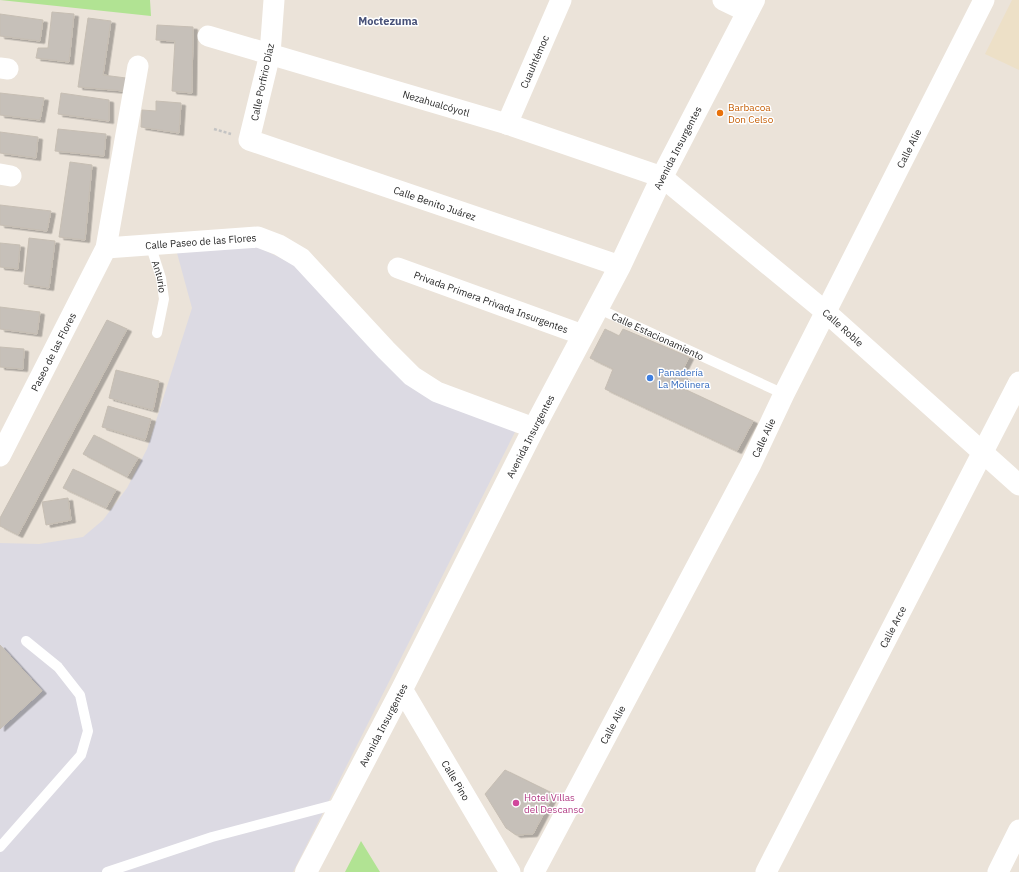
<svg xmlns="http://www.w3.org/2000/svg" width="1019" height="872" font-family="'IBM Plex Sans',sans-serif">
	<defs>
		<filter id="shadow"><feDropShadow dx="4.5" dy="2.5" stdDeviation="0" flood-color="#0004"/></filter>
	</defs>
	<rect width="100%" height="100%" fill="#ebe3d9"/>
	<!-- industrial -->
	<path fill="#dcdae3" d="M256,246L303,269L389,367L516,430L293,872H0V543L39,544L83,537L103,520L127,488L147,449L192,308L177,253Z"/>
	<!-- education -->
	<path fill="#ede0c7" d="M1012,0H1019V70L985,54Z"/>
	<!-- green -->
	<path fill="#b1e393" d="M0,0H150L151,16Z
		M361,841L380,872H345Z"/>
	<!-- building -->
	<path fill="#c6c0b9" stroke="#c6beb3" filter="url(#shadow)" d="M52,12L74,14L69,62L36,58L38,48H48Z
		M0,14L43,20L40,41L0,36Z
		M88,18L111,21L103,75L126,78L124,91L78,87Z
		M157,25L193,27L192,93L172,91L175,41L156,40Z
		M0,93L44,98L40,120L0,115Z
		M61,93L109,100V121L58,114Z
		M156,101L181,103L179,133L141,127L142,110L156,111Z
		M58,129L106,134L104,156L55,151Z
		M0,132L38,137L36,158L0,153Z
		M70,162L92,165L85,240L59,237Z
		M0,205L51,211L47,231L0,225Z
		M29,238L55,241L49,288L24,284Z
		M0,243L20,245L18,269L0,267Z
		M0,307L40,312L37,334L0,329Z
		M107,320L127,329L18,535L0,526V518Z
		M605,329L619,336L623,329L689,357L680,375L686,378L682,388L753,421L737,451L605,389L613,369L590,358Z
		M0,347L24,349L23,369L0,367Z
		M116,370L159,381L153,410L109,398Z
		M108,406L151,419L145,440L102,427Z
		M94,435L138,458L127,477L83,454Z
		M73,469L116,490L106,508L63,488Z
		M68,498L71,520L46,525L42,502Z
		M0,645L42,691L0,729Z
		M505,770L554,794L533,834L516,835L506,828L485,794Z"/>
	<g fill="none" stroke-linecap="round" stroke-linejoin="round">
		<!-- path -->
		<path stroke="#c3c3c3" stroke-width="2.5" stroke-dasharray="3 2" stroke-linecap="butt" d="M214,129L231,134"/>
		<!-- service -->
		<g stroke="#fff" stroke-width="10">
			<path id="s1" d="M150,244L161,278L164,299L157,333"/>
			<path id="s2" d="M597,308L784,394"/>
			<path d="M0,847L81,755L88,731L80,695L58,667L26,641"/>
			<path d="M107,872L212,837L341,803"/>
		</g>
		<!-- minor -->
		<g stroke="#fff" stroke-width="21">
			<path id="s3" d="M274,0L270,54L249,140L620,266"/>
			<path d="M723,0L748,12"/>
			<path id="s4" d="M208,36L507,124L662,177L827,313L1019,485"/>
			<path d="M0,68L8,69"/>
			<path id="s5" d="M507,124L561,0"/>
			<path d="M0,174L11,176"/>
			<path id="s6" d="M106,248L258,237L279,245L301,258L386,350L412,376L437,392L534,428"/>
			<path id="s7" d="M398,268L583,335"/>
			<path id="s8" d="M0,456L106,248L138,66"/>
			<path id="s9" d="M402,689L510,872"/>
			<path id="s10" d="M534,872L751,464L784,394L984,0"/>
			<path id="s11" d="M766,872L1019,382"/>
			<path d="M998,872L1019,830"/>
		</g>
		<!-- tertiary -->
		<path stroke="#fff" stroke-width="22" id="s12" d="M306,872L402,689L534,428L620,266L662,177L754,0"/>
	</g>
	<!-- markers -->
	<circle fill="#e8710a" stroke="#fff" stroke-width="1.5" cx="720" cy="113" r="4"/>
	<circle fill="#3f7fe0" stroke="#fff" stroke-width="1.5" cx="650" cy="378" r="4"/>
	<circle fill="#d1479c" stroke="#fff" stroke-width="1.5" cx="516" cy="803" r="4"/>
	<g text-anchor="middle" stroke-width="3" stroke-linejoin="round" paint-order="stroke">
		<!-- street labels -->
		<g font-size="10" fill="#282828" stroke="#fff">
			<text dy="4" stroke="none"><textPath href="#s5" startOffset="68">Cuauhtémoc</textPath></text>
			<text transform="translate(262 82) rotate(-78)" y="4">Calle Porfirio Díaz</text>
			<text dy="4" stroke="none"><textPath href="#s4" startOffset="238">Nezahualcóyotl</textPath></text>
			<text dy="4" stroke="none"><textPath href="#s12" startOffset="814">Avenida Insurgentes</textPath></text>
			<text dy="4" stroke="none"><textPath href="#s10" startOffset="815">Calle Alie</textPath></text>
			<text dy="4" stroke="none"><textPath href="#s3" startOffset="339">Calle Benito Juárez</textPath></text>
			<text dy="4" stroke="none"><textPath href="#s6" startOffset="95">Calle Paseo de las Flores</textPath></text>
			<text dy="4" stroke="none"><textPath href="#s1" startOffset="34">Anturio</textPath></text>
			<text dy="4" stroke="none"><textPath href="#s7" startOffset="99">Privada Primera Privada Insurgentes</textPath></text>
			<text dy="4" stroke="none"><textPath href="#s4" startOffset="711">Calle Roble</textPath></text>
			<text dy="4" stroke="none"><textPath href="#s2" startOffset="67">Calle Estacionamiento</textPath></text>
			<text dy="4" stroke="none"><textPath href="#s8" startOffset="117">Paseo de las Flores</textPath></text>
			<text dy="4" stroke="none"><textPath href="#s12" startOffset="490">Avenida Insurgentes</textPath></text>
			<text dy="4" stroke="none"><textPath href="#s10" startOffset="491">Calle Alie</textPath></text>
			<text dy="4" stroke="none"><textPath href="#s11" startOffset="276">Calle Arce</textPath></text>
			<text dy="4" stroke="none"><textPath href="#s12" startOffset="166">Avenida Insurgentes</textPath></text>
			<text dy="4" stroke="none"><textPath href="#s10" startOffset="167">Calle Alie</textPath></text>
			<text dy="4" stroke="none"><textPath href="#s9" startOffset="106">Calle Pino</textPath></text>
		</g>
		<!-- food labels -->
		<g font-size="10" fill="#c56008" stroke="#fff" text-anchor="start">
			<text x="728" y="111">Barbacoa<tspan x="728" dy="12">Don Celso</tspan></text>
		</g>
		<!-- shop labels -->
		<g font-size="10" fill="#366cbe" stroke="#fff" text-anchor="start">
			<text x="658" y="376">Panadería<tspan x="658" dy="12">La Molinera</tspan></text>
		</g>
		<!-- hotel labels -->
		<g font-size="10" fill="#b23c85" stroke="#fff" text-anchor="start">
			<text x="524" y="801">Hotel Villas<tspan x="524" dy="12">del Descanso</tspan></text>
		</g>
		<!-- neighbourhood labels -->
		<g font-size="11" font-weight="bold" fill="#485279" stroke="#fff">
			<text x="388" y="25">Moctezuma</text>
		</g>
	</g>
</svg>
